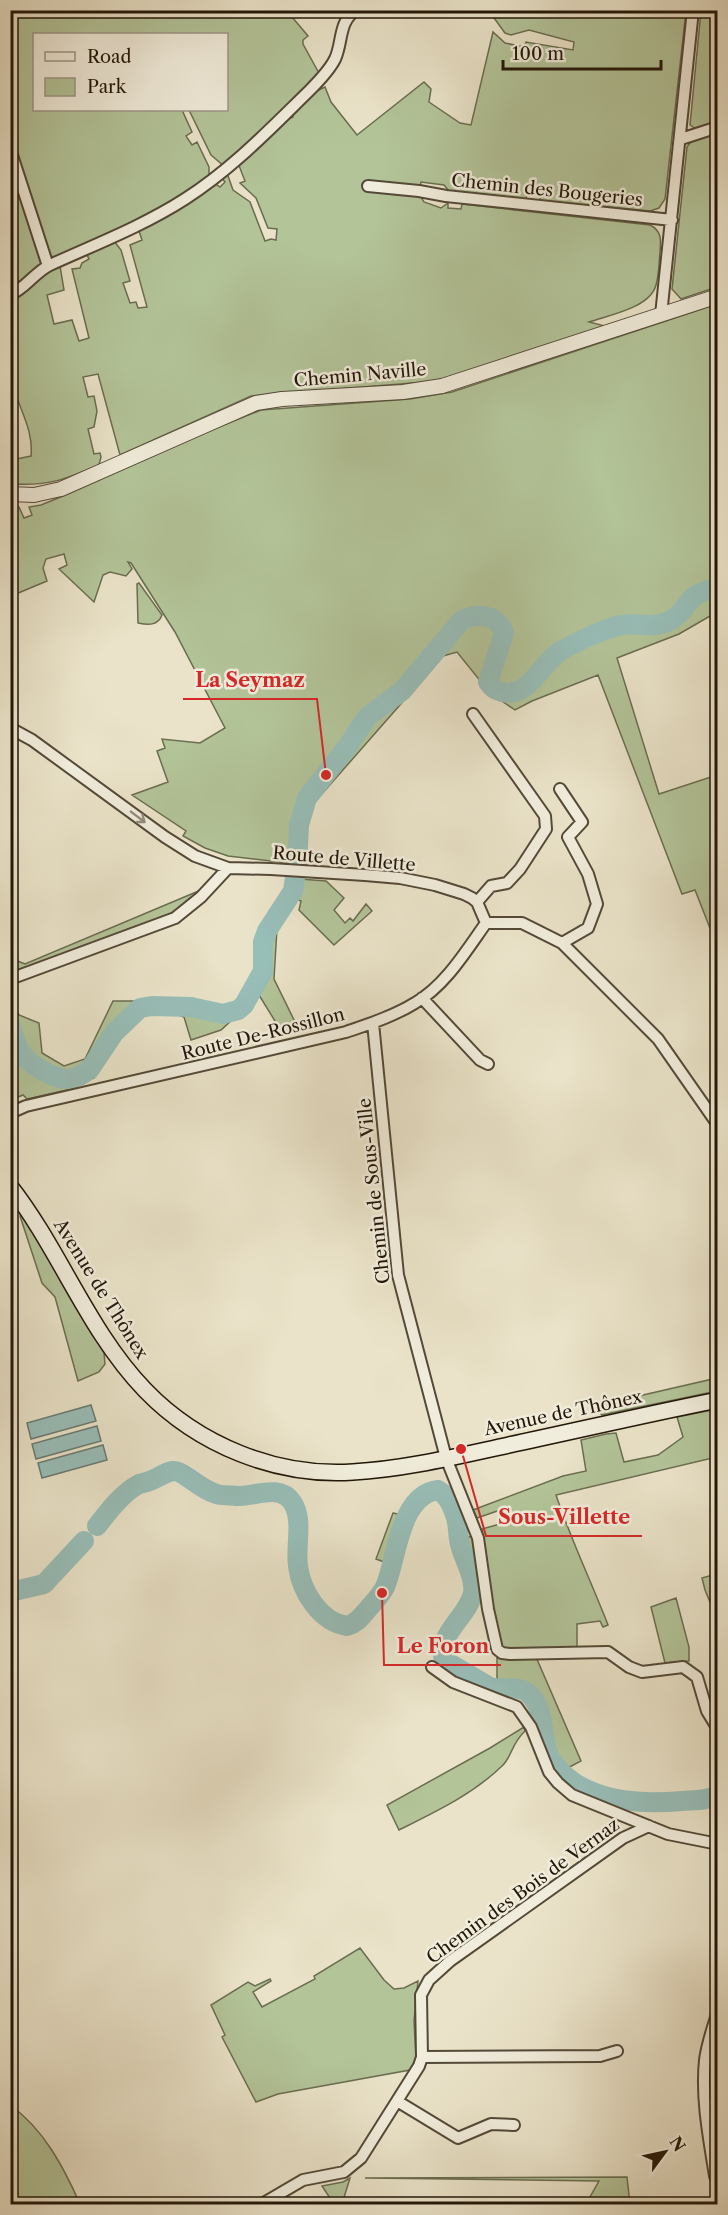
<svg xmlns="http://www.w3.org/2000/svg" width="728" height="2215" font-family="'Libre Caslon Text',serif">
	<rect width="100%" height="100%" fill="#eae3c9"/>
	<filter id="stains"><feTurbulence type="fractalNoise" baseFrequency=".00333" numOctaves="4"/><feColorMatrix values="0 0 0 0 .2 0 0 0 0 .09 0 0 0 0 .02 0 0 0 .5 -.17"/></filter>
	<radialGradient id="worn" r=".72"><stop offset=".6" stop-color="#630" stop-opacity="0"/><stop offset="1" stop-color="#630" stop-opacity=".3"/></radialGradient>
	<!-- green -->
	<path fill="#b3c499" stroke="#6a6d50" stroke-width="1.5" d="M10,11H287L308,36L303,40V44L320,75L224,166L211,155L189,110H226V34H34V110H182L192,132L186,136L192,145L197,142L209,167V178L170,204L57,258L50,256L11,137Z
		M489,11H686L665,199L659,208L650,211L540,201V192L528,190L526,199L449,191L444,185L421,182L419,194L424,202L441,208L448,203V208L461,209L462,204L650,225C662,231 661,240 660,252C659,263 659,275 656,285C650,308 609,315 589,322L605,326L437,381L251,396L120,455L98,374L83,377L88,397L94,396L97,411L94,427L88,429L94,454L100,453L101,457L99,465C66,479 50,486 14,484L11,479V460L31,456C34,425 14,403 11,374C8,350 11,323 11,299L42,275L60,266L64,290L47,295L54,324L72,320L79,341L89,338L72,269L80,268L82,263L89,259L86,253L114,241L121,250L130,281L123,283L130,303L136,302L138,308L147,307L130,245L142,240L138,228L214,183L220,187L225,182L221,177L227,173L233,190L250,202L265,241L271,239L276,240L277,229L268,228L256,198L240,183L245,181L238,163L285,120L293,117L292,113L314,92L325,87L331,102L357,135L424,82L431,89L429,102L460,123L471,125L493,32L505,43L524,47L526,42L573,50L574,42L529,30L511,35L505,33Z
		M701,11H717V122L696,129L690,125Z
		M717,132V287L681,299L672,289L687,147L692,140Z
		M10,167L42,261L39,269L10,290Z
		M717,304V612L679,634L617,658L659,794L717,775V946L695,890L682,894L598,675L532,701L515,710L490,693L457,652L443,656L306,812H300L294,845L296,864L228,856L205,848L183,836L186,831L132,795L168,782L157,751L165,748L162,739L200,743L225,728L175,632L131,563L128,562L132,569L126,576L110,572L103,575L94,602L59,569L67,565L64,554L46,559L43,568L47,581L11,596V506L19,507L24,518L32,515L29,507L41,505L68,494L204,433L261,410L410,399L452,392Z
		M139,583L162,615C158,626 148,625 138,623L137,584Z
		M300,879L326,881L344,898L334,910L345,923L350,918L353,921L366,904L372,911L334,945L299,910L301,901L294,898Z
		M201,890L173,913L11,975L10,958L25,964Z
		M265,926L277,928L274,979L298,1028L283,1034L259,995L221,1030L191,1040L184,1017L170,1012L148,1013L115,1040L94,1078L75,1082L76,1088L27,1099L23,1095L11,1100V1002L19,1015L39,1023L42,1053L64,1066L85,1059L113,1001H172L213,1019L251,988Z
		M24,1213L104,1353L105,1364L99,1372L78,1381L55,1297L42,1283L20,1216Z
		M717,1378V1391L602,1415L596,1409L604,1404Z
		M717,1409V1457L556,1495C571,1540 591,1581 608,1625L603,1627L600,1621L577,1624V1648H505L501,1645L488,1588L482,1529L507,1522L503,1509L477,1518L473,1510L563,1476L586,1471L581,1440L606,1434L616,1433L624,1462L658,1455L683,1437L677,1417Z
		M393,1513L407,1516L392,1565L376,1559Z
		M474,1536L482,1590L476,1591L462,1538Z
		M716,1574L718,1577L717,1619L705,1590L702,1578Z
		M676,1598L689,1647V1661L665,1663L651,1607Z
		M497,1654L536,1657L581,1761L564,1770C560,1764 553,1757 551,1750C547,1738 548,1724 545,1712C541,1689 519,1679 497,1683Z
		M524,1727L525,1731C511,1744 512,1757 502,1766C472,1795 435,1812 399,1830L387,1805L490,1748Z
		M360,1948L384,1980L394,1989L404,1988L418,1981L414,2021L416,2058L410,2070L278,2094L256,2102L222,2037L225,2035L211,2005L248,1982L255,1986L270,1979L271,1981L253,1992L262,2007L315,1979L314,1976Z
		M10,2105C44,2129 64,2168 80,2204H11Z
		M627,2177L630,2204H586L599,2181L365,2178Z
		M350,2178L342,2204H329L330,2198L322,2186L343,2182Z"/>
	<!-- water -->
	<path fill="#98beb8" stroke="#697b72" stroke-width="1.5" d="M91,1405L96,1421L31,1439L27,1423Z
		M97,1426L101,1441L36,1459L32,1444Z
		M103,1445L107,1460L42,1478L38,1463Z"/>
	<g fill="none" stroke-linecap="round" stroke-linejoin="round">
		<!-- river -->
		<path stroke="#98beb8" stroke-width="20" d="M10,1024C13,1033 15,1043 20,1051C28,1064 54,1080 69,1079C77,1078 84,1074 90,1069L114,1033L140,1008L152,1006L191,1007L223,1014L238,1010L244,1005L263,971V942L267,931L293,891L297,864L299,825L307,798L348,746L367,717L402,691L461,621C476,612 498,614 504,633L488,682C492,688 495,690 502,692C529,698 540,665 559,652C572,644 607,627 622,625C638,622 651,629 667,622C692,611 683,591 718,589
			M97,1526C108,1512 122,1493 139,1484C143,1483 148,1482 152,1480C159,1477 166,1472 173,1471C184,1470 204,1494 222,1495C228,1495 234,1496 240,1496C256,1496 280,1484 292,1502C304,1519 295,1546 298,1566C301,1591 320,1622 347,1626C357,1623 361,1617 368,1609C374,1602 381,1595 385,1587C397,1559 399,1495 438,1490C447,1495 451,1503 454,1512C459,1522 457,1533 460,1544C463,1559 476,1577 473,1593C468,1617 436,1634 444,1660L490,1687C502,1691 519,1684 529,1694C548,1712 539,1739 550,1758C578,1802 636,1805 682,1801C694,1800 707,1801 718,1795
			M10,1592L44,1584L84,1541"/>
		<!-- minor casing -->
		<g stroke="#544938" stroke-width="14">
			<path id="minor" d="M681,139L718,127
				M10,149L48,266
				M368,186L419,191L446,196L672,220
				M10,295C26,288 35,272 50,265C96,244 143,226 185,199C232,169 270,129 309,91C318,82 329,71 335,59C343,42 338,22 356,10
				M661,315L693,10
				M473,714L545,816L546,829L520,869L507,883L491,886L477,902
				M10,728L32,740L165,837L195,856L228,868L271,869L365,875L400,878L435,885L464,894L472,898L477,902L486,923
				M560,789L582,822L568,837L588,874L597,904L588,928L562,943
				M486,923H522L562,943L658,1039L718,1125
				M10,979L175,918L201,897L228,868
				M422,998L480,1060L488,1064
				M373,1023L398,1275L446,1458L478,1538L488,1609L497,1649L502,1653L510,1654L608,1652L629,1667L642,1672L683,1667L697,1677L707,1711L718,1729
				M10,1113L26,1106L346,1032C369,1024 394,1016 415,1003C445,986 466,951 486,923
				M432,1667L453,1682L517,1707L531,1727L549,1772L558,1783L572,1795L668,1834L718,1844
				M718,2011C713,2027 707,2044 705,2060C701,2098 709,2138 715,2176L718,2183
				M422,2057L600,2056L617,2051
				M397,2101L458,2138L491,2124L514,2125
				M262,2204L303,2180L344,2172L361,2158L419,2066L422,2057L421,1995L429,1980L450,1961L623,1838L649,1826"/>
		</g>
		<!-- tertiary casing -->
		<g stroke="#544938" stroke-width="16">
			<path id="tertiary" d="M10,494L34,495L61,489L256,403L282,399L403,392L442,386L718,296"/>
		</g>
		<!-- secondary casing -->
		<g stroke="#221608" stroke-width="18">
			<path id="secondary" d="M10,1186C60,1250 88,1331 145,1390C198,1445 276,1477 353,1472C406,1469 458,1456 509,1445C579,1430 648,1414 718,1400"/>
		</g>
		<!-- minor -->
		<use href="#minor" stroke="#f1eddc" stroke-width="10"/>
		<!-- tertiary -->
		<use href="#tertiary" stroke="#f1eddc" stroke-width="14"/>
		<!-- secondary -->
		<use href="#secondary" stroke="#f1eddc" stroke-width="15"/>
	</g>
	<!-- one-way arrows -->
	<defs><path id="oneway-shaft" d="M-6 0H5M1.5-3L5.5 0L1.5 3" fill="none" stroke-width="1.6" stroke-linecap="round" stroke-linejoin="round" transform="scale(1.5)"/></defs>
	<use stroke="#948c7d" href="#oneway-shaft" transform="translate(138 817) rotate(37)"/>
	<g text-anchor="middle" stroke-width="5" stroke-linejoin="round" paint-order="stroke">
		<!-- street labels -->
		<g font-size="18" fill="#221608" stroke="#f1eddc">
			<text transform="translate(547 190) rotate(6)" y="6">Chemin des Bougeries</text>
			<text transform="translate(360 375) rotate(-5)" y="6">Chemin Naville</text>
			<text transform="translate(344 859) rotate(5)" y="6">Route de Villette</text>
			<text transform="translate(263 1034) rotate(-14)" y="6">Route De-Rossillon</text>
			<text transform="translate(374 1191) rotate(-96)" y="6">Chemin de Sous-Ville</text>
			<text transform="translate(101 1289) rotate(58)" y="6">Avenue de Thônex</text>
			<text transform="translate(563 1413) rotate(-12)" y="6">Avenue de Thônex</text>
			<text transform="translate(523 1891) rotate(-36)" y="6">Chemin des Bois de Vernaz</text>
		</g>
	</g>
	<!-- callouts -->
	<path fill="none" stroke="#d62828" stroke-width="2" d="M326 775L317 699H183M461 1449L486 1536H642M382 1593L384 1665H501"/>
	<g fill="#d62828" stroke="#f1eddc" stroke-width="2">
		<circle cx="326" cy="775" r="6"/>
		<circle cx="461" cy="1449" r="6"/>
		<circle cx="382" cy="1593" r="6"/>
	</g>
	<g font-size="20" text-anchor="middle" font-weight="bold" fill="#d62828" stroke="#f1eddc" stroke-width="5" stroke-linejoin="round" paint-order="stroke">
		<text x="250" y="687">La Seymaz</text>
		<text x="564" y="1524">Sous-Villette</text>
		<text x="443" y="1653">Le Foron</text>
	</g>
	<!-- margin -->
	<rect width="728" height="2215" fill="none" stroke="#eae3c9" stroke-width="36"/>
	<rect x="12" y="12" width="704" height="2191" fill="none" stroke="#221608" stroke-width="3"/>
	<rect x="18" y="18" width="692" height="2179" fill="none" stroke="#221608" stroke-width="1.5"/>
	<!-- legend -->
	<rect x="33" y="33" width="195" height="78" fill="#f1eddc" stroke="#9e9787" stroke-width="1.5"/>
	<rect x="45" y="52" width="30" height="9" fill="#f1eddc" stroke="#9e9787" stroke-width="1.5"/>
	<text x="87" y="63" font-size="18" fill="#221608">Road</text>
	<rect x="45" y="78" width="30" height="18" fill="#b3c499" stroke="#9e9787" stroke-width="1.5"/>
	<text x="87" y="93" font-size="18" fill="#221608">Park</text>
	<!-- north arrow -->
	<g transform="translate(665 2152) rotate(57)" stroke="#f1eddc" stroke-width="4.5" paint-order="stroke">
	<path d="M0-4.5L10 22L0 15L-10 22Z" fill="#221608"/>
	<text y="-9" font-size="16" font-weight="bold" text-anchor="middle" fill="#221608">N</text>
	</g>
	<!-- scale -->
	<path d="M503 60v9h158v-9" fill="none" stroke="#221608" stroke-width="3"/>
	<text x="512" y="60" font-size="18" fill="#221608" stroke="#f1eddc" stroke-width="4.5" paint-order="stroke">100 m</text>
	<rect width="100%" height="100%" filter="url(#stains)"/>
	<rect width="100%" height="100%" fill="url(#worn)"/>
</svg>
